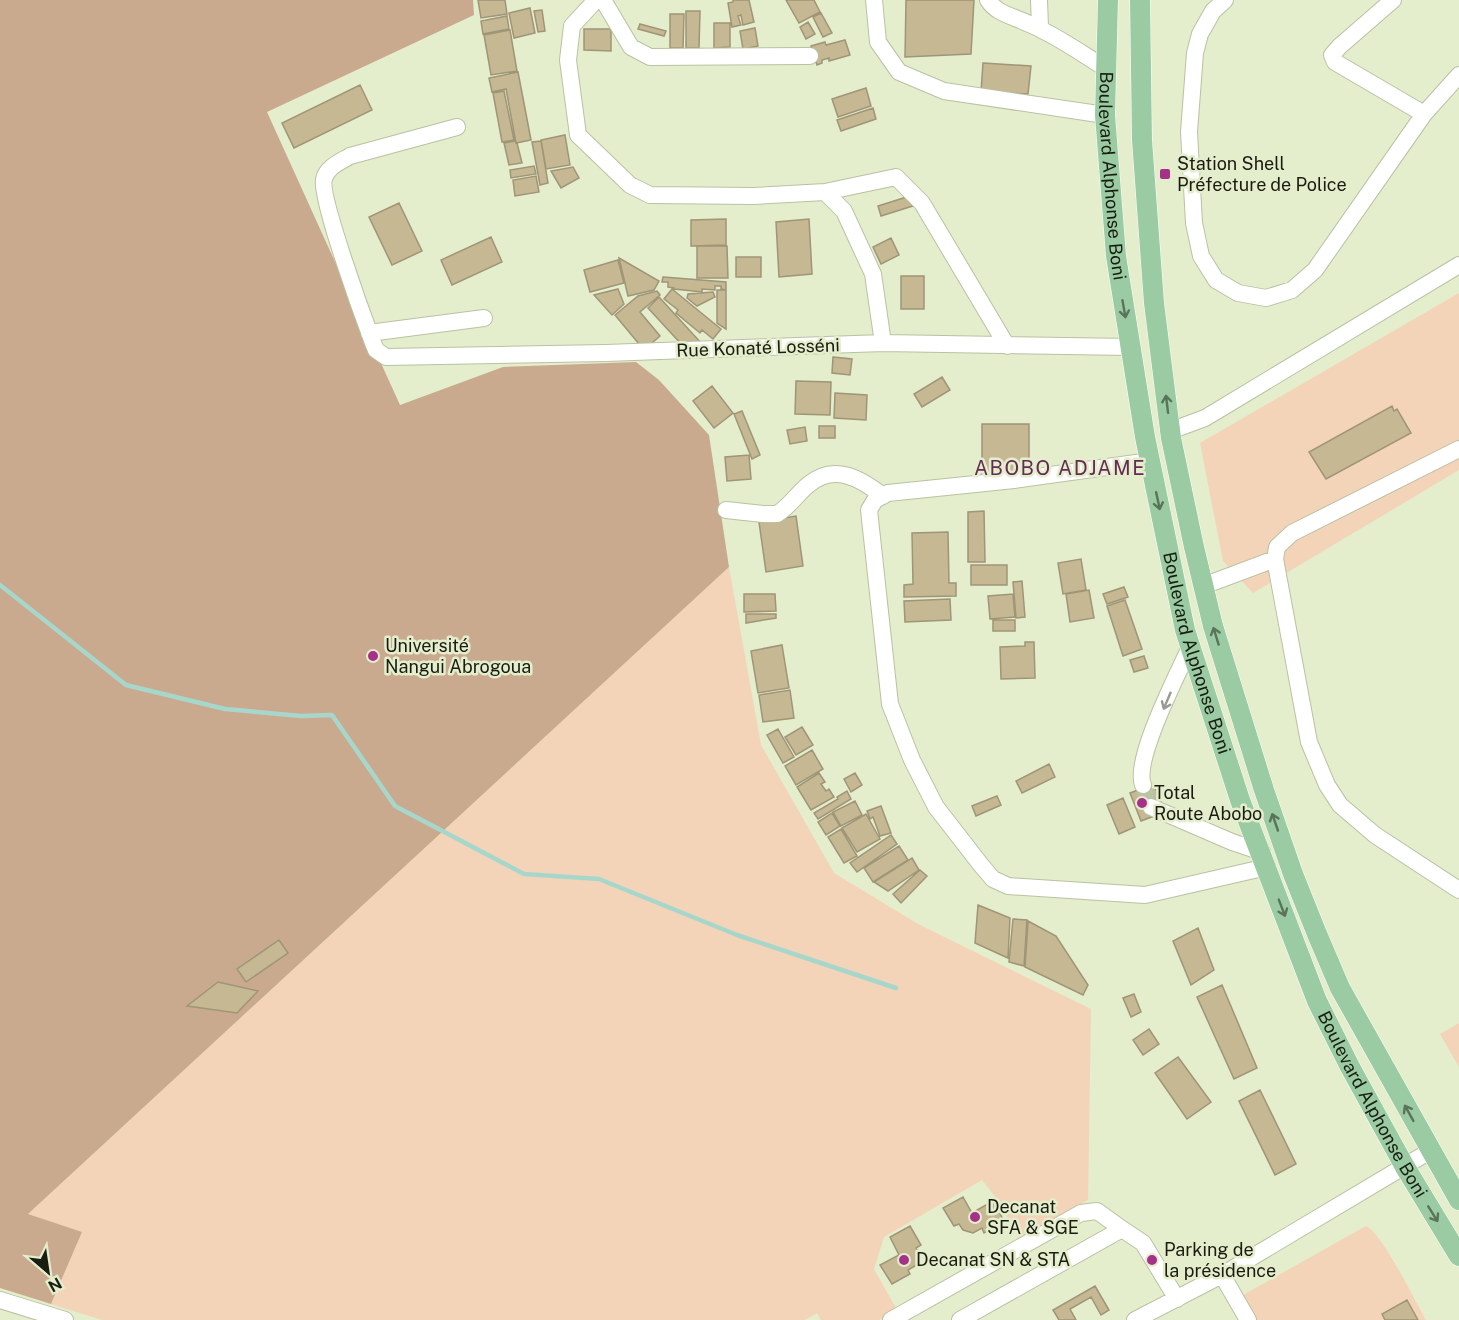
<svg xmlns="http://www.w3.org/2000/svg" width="1459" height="1320" font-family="'Public Sans',sans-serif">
	<rect width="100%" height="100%" fill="#e4edcc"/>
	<!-- green -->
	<path fill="#f3d4b8" d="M1459,293V470L1253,593L1223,561L1200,443Z
		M729,567L761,745L834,873L918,924L1091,1009L1088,1200L1020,1239L994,1195L982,1180L884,1237L874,1269L897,1310L879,1320H821L817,1313L805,1320H102L51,1304L82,1232L27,1215Z
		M1459,1023V1067L1440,1034Z
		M1366,1226C1382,1233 1415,1301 1426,1320H1257L1243,1295Z"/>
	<!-- forest -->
	<path fill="#c9aa8e" d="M0,0H473L474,15L267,112L400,405L503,367L636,362L659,380L709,435L729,567L28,1214L82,1232L51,1304L0,1288Z"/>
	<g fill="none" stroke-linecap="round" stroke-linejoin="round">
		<!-- stream -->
		<path stroke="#a7d7cb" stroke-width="4.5" d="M0,585L126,685L225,709L301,716L332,715L395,806L524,874L599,879L737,935L896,988"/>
	</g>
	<!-- building -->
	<path fill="#c5b892" stroke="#9f9577" stroke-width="1.5" d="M478,0H505L507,14L481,18Z
		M733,0H749L754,22L743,25L741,15L738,16L741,25L732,27L728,3L733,2Z
		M786,0H814L820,12L799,23Z
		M906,0H974L971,54L905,57Z
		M530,8L535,33L514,38L509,13Z
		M542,10L545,31L538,32L534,11Z
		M686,11H700L699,48H686Z
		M821,13L832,33L823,37L813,17Z
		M670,14H684L683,48H670Z
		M507,16L509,29L483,34L481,21Z
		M808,22L815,34L806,39L800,27Z
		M714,23H730V47L714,48Z
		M640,24L666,31L664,36L638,29Z
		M755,28L758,46L743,49L740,31Z
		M584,29H611V51L584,50Z
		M510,30L517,71L491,75L484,35Z
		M845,40L850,55L829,61V58L822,60V63L817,65L811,46L825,42L826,45Z
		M983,63L1031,66L1028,94L981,92Z
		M518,72L531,140L516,143L506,89L492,92L489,78Z
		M360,85L372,110L294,148L282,123Z
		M866,88L871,106L838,117L832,99Z
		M504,91L514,140L502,142L493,93Z
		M873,108L876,119L841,131L837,120Z
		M565,135L570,165L546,169L541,140Z
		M515,141L517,143L522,163L509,165L504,143Z
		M541,141L548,183L540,185L532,142Z
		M534,166L536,174L511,178L510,170Z
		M573,167L579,178L561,188L551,171Z
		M536,176L539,192L515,196L513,180Z
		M913,195L916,205L881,216L878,206Z
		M399,203L422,251L392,265L369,217Z
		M726,219V245L691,246V220Z
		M809,219L812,274L779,277L776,222Z
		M491,237L502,262L452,285L441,260Z
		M891,238L899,255L881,264L873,247Z
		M697,246H727L728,278H697Z
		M736,257H761V277H736Z
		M619,258L659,281L654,290L628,296Z
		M618,260L624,283L590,292L584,270Z
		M901,276H924V309H901Z
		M663,277L726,282V290L721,289V286H715V290L702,289V292L674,289V288L668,287V282H662Z
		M618,289L624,304L612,315L594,295Z
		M672,289L721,329L713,339L702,330L700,333L676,313L678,310L664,299Z
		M717,290H726V329L717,323Z
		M657,291L660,295L640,312L660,336L644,350L615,315L638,296Z
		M713,292L715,297L697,306L687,298L688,294Z
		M659,297L703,345L683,346L648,308Z
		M833,357L852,359L850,375L832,373Z
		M942,377L950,390L922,407L914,394Z
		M796,381L831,382L830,415L795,414Z
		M712,386L733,413L714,428L693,401Z
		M835,393L867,395L866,420L834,418Z
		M1392,406L1394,411L1397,409L1411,433L1326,479L1309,452Z
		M742,411L760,455L752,459L734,414Z
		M982,424H1029V474H982Z
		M819,426H835V438H819Z
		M805,427L807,441L790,444L787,430Z
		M749,455L751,479L727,481L725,457Z
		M984,511L985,562H968V512Z
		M796,516L803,566L766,572L759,522Z
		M948,532L949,583H956V596L904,597V585L913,584L912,533Z
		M1081,559L1086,590L1063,594L1058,563Z
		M971,565H1007V585H971Z
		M1022,581L1025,617L1016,618L1013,582Z
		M1124,587L1128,597L1107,604L1103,594Z
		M1089,590L1094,618L1070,622L1066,594Z
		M744,594H775L776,611L744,612Z
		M1013,594L1015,617L990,619L988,596Z
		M950,599L951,620L905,622L904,601Z
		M1125,600L1142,649L1123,656L1107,606Z
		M746,614H776V618L746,623Z
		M993,620H1015V631H993Z
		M1025,642H1034L1035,678L1001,679L1000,647L1025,646Z
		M782,645L789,688L758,693L751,651Z
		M1144,656L1148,668L1134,672L1130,660Z
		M790,690L794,718L763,722L759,695Z
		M802,727L813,745L796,755L785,737Z
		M778,729L794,757L783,763L767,735Z
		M812,750L823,769L796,785L785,766Z
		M1049,764L1055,777L1022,793L1016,781Z
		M819,773L825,782L821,784L826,791L829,789L834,797L811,810L797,787Z
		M855,773L862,785L851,792L844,779Z
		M1154,784L1165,812L1141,821L1130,793Z
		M847,791L851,799L818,819L814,813L838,799L837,797Z
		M997,796L1001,805L976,816L972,806Z
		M1123,798L1135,827L1119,834L1107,805Z
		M855,801L862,815L841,826L833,812Z
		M881,806L891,833L880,836L873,817L870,819L867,811Z
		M832,813L840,826L826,835L818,822Z
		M866,814L880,839L857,852L842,828Z
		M841,829L857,856L844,863L828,837Z
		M891,835L897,844L857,872L850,863Z
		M899,846L908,860L873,882L864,868Z
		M912,858L919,870L888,891L874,882Z
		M920,870L927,876L901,903L893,894Z
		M978,905L1010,918L1008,958L975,943Z
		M1013,919L1027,920L1024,966L1009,962Z
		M1028,921L1056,936L1088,985L1083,995L1025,967Z
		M1198,928L1214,970L1191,985L1173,941Z
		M279,940L288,953L246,982L237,969Z
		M218,982L258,991L237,1013L187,1006Z
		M1222,985L1257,1068L1234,1079L1197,997Z
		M1134,994L1141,1012L1131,1017L1123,998Z
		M1149,1029L1159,1044L1143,1055L1133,1040Z
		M1178,1057L1211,1102L1187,1119L1155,1073Z
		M1260,1090L1296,1164L1275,1175L1239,1101Z
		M963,1197L972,1213L993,1201L1004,1221L984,1233L982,1228L973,1233L963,1230L959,1224L954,1226L943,1208Z
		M910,1226L921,1245L916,1248L920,1255L915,1266L908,1270L910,1274L892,1284L880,1265L899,1255L890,1237Z
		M1095,1286L1109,1310L1101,1315L1091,1297L1070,1309L1076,1320H1059L1053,1310Z
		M1407,1300L1418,1320H1385L1382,1314Z"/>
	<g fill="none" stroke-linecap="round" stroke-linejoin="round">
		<!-- minor-tunnel -->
		<path stroke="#bbc3a6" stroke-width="16" stroke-dasharray="16 8" stroke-linecap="butt" d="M1143,785L1151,807"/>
		<!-- minor casing -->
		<g stroke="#b9c2a2" stroke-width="18">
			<path id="minor" d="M596,0L572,26L568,60L578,135L630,185L650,195L753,196L825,192L896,177L922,203L1007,346
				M603,0L631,47L650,57L810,56
				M874,0L878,42L899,72L944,91L1105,115
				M988,0C994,10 1005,14 1015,18C1050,31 1076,50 1107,69
				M1039,0L1040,27
				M1225,0L1213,11L1200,34L1195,53L1189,132L1194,223L1201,256L1216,280L1238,293L1266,298L1292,290L1315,270L1424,114L1459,75
				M1393,0L1340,46L1332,55L1335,62L1424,114
				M457,127L350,156C340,162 327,167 324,179C319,196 364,319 373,343L376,350L386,357L606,353L883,343L1131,347
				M825,192L844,211L873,274L883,343
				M369,333L484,318
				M1170,431L1205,418L1459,265
				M1459,449L1292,533L1277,547L1275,559L1309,742L1327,785L1340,805L1375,835L1459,890
				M1150,461L1014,480L888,493L875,500L869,510L890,704L912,760L936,807L981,865L993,879L1008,886L1145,895L1267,867
				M726,510L763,514H777C789,507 797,494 808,485C834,463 860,478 883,496
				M1203,586L1275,559
				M1143,785C1133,760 1178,674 1190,647
				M1151,807L1232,842L1262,852
				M1222,1275L1248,1320
				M0,1300L65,1320
				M891,1320L1081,1213L1097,1211L1122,1229
				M960,1320L1122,1229L1143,1243L1177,1299
				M1135,1320L1222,1275L1430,1151"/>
		</g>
		<!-- major casing -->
		<g stroke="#fff" stroke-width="21">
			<g id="major">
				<path id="s1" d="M1108,0L1105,115L1116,256L1145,437L1185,630L1240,800L1317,1001L1350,1067L1405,1167L1459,1256"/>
				<path d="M1140,0L1142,140L1154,303L1171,438L1194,547L1213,626L1264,790L1293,874L1317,934L1340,988L1459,1200"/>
			</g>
		</g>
		<!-- minor -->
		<use href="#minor" stroke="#fff" stroke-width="16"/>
		<!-- major -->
		<use href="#major" stroke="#9acba3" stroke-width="20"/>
	</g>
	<!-- one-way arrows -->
	<defs><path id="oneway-shaft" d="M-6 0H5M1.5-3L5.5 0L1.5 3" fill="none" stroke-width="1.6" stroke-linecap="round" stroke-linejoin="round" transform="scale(1.5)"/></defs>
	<g stroke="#5a745a">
		<use href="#oneway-shaft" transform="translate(1124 309) rotate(80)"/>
		<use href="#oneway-shaft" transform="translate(1167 404) rotate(-97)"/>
		<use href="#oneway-shaft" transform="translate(1158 501) rotate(78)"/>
		<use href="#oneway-shaft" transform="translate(1216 636) rotate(-107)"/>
		<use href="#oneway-shaft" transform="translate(1275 822) rotate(-109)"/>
		<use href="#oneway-shaft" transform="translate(1282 908) rotate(69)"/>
		<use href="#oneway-shaft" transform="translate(1409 1113) rotate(-119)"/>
		<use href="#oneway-shaft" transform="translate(1433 1214) rotate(58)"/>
	</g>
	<use stroke="#989993" href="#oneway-shaft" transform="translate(1167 701) rotate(113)"/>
	<!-- markers -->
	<g fill="#a63189" stroke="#e4edcc" stroke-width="2">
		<rect x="1159" y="168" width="12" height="12" rx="3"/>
		<circle cx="373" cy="656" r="6"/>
		<circle cx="1142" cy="803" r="6"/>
		<circle cx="975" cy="1217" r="6"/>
		<circle cx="904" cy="1260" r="6"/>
		<circle cx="1152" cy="1260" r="6"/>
	</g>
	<g text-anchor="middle" stroke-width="5" stroke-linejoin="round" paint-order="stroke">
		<!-- poi labels -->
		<g font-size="18" fill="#191c10" stroke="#e4edcc" text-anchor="start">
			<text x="1177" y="170">Station Shell<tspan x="1177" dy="21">Préfecture de Police</tspan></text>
			<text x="385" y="652">Université<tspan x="385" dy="21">Nangui Abrogoua</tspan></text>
			<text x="1154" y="799">Total<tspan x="1154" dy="21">Route Abobo</tspan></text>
			<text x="987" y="1213">Decanat<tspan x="987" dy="21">SFA &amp; SGE</tspan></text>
			<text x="1164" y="1256">Parking de<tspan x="1164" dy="21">la présidence</tspan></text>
			<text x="916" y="1266">Decanat SN &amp; STA</text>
		</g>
		<!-- street labels -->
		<g font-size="18" fill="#191c10" stroke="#e4edcc">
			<text dy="6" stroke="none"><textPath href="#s1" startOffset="176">Boulevard Alphonse Boni</textPath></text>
			<text transform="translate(758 348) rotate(-2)" y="6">Rue Konaté Losséni</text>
			<text dy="6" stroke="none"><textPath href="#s1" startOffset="662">Boulevard Alphonse Boni</textPath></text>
			<text dy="6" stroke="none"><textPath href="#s1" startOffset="1148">Boulevard Alphonse Boni</textPath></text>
		</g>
		<!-- neighbourhood labels -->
		<g font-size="20" letter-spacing="1.5" fill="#652b55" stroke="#e4edcc">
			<text x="1060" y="475">ABOBO ADJAME</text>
		</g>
	</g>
	<!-- north arrow -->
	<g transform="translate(48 1272) rotate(151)" stroke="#e4edcc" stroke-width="4.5" paint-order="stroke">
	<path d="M0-4.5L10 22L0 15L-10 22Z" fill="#191c10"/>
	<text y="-9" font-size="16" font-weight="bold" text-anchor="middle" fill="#191c10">N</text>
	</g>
</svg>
